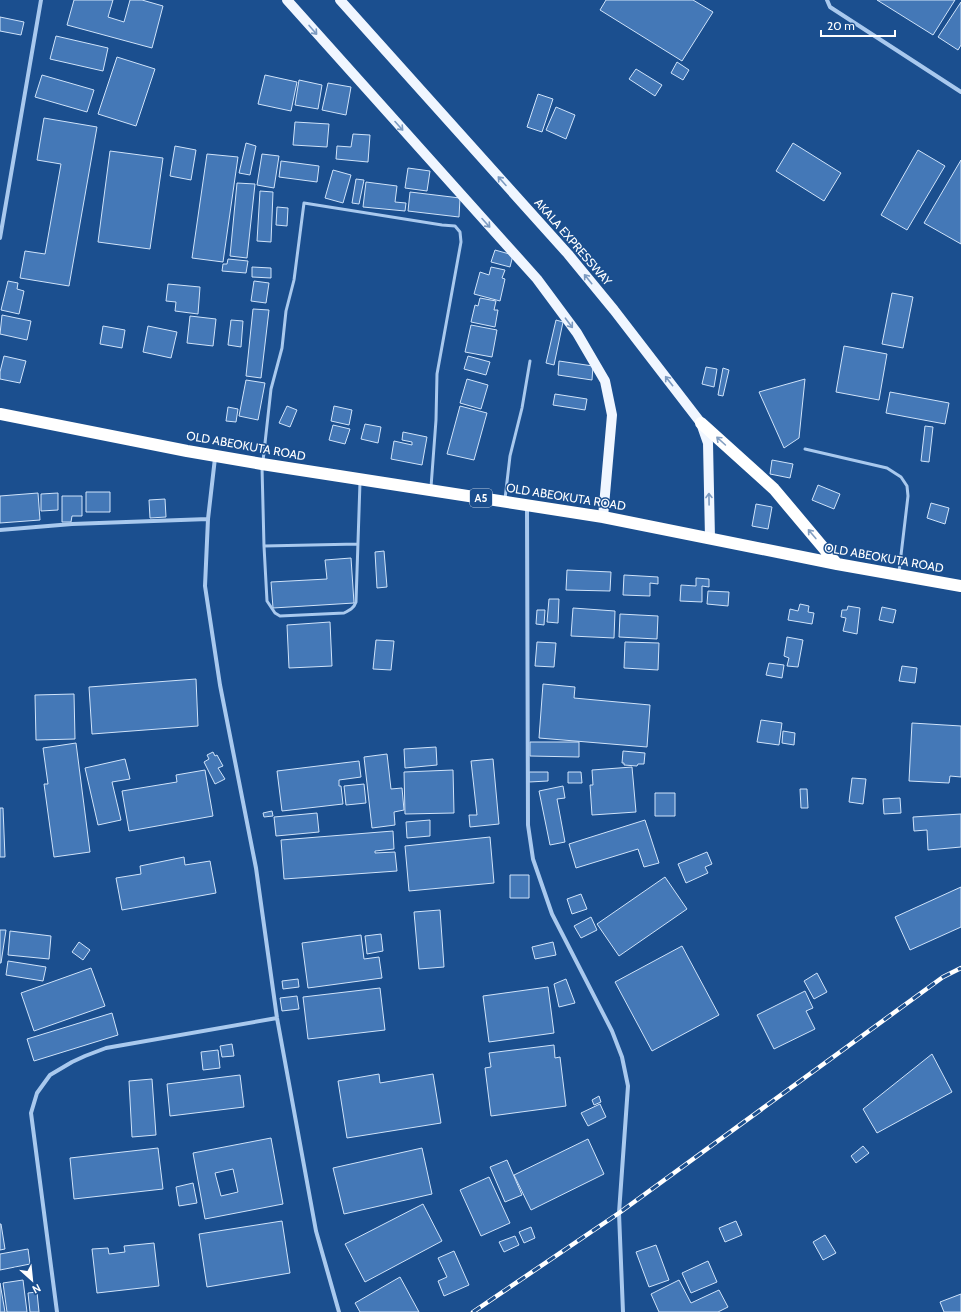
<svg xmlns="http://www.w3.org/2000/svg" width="961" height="1312" font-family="Cabin,sans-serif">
	<rect width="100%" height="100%" fill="#1b4f8f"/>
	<!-- building -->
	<path fill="#4478b7" stroke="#cfe3fa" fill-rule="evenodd" d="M74,0H113L108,17L124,22L130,0H142L163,6L152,48L67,25Z
		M606,0H693L713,12L682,61L600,10Z
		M877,0H955L933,35Z
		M961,2V45L958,50L938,37Z
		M0,17L24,22L21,35L0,31Z
		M56,36L108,48L103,71L50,59Z
		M117,57L155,69L136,126L98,114Z
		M677,62L689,70L683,80L671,73Z
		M636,69L662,85L655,96L629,79Z
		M42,75L94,90L87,112L35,97Z
		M265,75L297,82L291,111L258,104Z
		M299,80L322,85L318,109L295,105Z
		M328,83L351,87L346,115L322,110Z
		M538,94L553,99L542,132L527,127Z
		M556,107L575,115L566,139L546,130Z
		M44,118L97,127L69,286L20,278L25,251L45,254L61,164L37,160Z
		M295,122L329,124L327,147L293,145Z
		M353,134L370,135L368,162L336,159L337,146L351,147Z
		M246,143L256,146L250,175L239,173Z
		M793,143L841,173L824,201L776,171Z
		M175,146L196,150L191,180L170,176Z
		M918,150L945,166L907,230L881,215Z
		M110,151L163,158L150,249L98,242Z
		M207,154L238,157L223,262L192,258Z
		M262,154L279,156L274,188L257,185Z
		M961,160V244L924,223Z
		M281,161L319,166L317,182L279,177Z
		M408,168L430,171L427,191L405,188Z
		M333,170L351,175L343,203L325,198Z
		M356,179L364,180L359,204L352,203Z
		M366,182L397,186L395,202L406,203L405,211L363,207Z
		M237,183L255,184L247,258L230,256Z
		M260,191L273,192L271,242L257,241Z
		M410,192L460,198L459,217L408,211Z
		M277,207L288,208L287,226L276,225Z
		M495,250L513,255L510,267L491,262Z
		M228,259L248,261L246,273L222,271L223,264H227Z
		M252,267L271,268V278L252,277Z
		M491,267L505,270L502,278L505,279L500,301L474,294L480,272L489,275Z
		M8,281L18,283L17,289L24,291L19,314L1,310Z
		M254,281L269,283L266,303L251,301Z
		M168,284L200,287L198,314L175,311L176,302L166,301Z
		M892,293L913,297L903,348L882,344Z
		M480,298L496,301L494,310H498L495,327L471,322L475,305L478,306Z
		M253,309L269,310L261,378L246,376Z
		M2,315L31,321L27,340L0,334Z
		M190,316L216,319L213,346L187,343Z
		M231,320L243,321L241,347L228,345Z
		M556,320L563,322L554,365L546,363Z
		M471,325L497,330L492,357L465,352Z
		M103,326L125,330L122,348L100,344Z
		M148,326L177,332L171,358L143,352Z
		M844,346L887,354L879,400L836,392Z
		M4,356L26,361L20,383L0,379V372Z
		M468,356L490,362L486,375L464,369Z
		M559,361L593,366L592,380L558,375Z
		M706,367L717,369L714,387L702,384Z
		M723,368L729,370L723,396L718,395Z
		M467,379L488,385L481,409L460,403Z
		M805,379L799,438L784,448L759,392Z
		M246,380L265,383L258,420L239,416Z
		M890,392L949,403L945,424L886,413Z
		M555,394L587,399L585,410L553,405Z
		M287,406L297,410L290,427L279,423Z
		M334,406L352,410L349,425L331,421Z
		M460,406L487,413L474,460L447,454Z
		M228,407L238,409L236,422L226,421Z
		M365,424L381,427L378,443L361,439Z
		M333,425L350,429L345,444L329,440Z
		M925,426L933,427L929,462L921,461Z
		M403,432L427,437L422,465L391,459L394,441L412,445V442L402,440Z
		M772,460L793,464L790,478L770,474Z
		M818,485L840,494L834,509L812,500Z
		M86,492H110V512H86Z
		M38,493L40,520L0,523V496Z
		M58,493V510L41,511V494Z
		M62,496H82V516H72L71,522H62Z
		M165,499L166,517L150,518L149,500Z
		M931,503L949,508L945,524L927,518Z
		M756,504L772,507L768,529L752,526Z
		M384,551L387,587L377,588L375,552Z
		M351,558L354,603L273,608L271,582L327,579L325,560Z
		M567,570L611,572L610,591L566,590Z
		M624,575L658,577V584L650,583V596L623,595Z
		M696,578L709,579V587L702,586V602L680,601L681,585L696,586Z
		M708,591L729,592L728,606L707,604Z
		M549,599H559L558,623L547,622Z
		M800,604L809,606L808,612L814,613L812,624L788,620L790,609L798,611Z
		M848,606L860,608L857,634L843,631L846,618L841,617L842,610H847Z
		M882,607L896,610L893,623L879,620Z
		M573,608L615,611L614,638L571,636Z
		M537,610H545L544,625L536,624Z
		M620,614L658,616L657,639L619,637Z
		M330,622L332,666L289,668L287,625Z
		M787,637L803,640L798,667L787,666L789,658L784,656Z
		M376,640L394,641L391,670L373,669Z
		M537,642L556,643L554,667L535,666Z
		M625,642L659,643L658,670L624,668Z
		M769,663L784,665L782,678L766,675Z
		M902,666L917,668L915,683L899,681Z
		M196,679L198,726L92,734L89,687Z
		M543,684L575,687L574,698L650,705L647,747L539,738Z
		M74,694L75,739L36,740L35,695Z
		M761,720L782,723L779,745L757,742Z
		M912,723L961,726V777L950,776L949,783L909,781Z
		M783,731L795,733L794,745L782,743Z
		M530,742H579V757L530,756Z
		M76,743L90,852L54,857L44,784H48L43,748Z
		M436,747L437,765L405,768L404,749Z
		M623,751L645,753L644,764H638L637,766L624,765V763H622Z
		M213,752L215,756L217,755L223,766L218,768L225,779L215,784L204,762L209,759L207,755Z
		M387,754L391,789L402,788L404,810L394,812L395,825L372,828L364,757Z
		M125,759L130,779L112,782L121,820L98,825L85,768Z
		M493,759L499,824L470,827L469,815H477L471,761Z
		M359,761L361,777L339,780V786H341L343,804L282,811L277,771Z
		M632,767L636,812L592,815L590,785H593L592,770Z
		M205,770L213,816L129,831L122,791L177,782L176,775Z
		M453,770L454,813L405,814L404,772Z
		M529,772H548V781L529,782Z
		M568,772H581L582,783H568Z
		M852,778L866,779L863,804L849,802Z
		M364,784L366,803L346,805L344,786Z
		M563,786L565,798L557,799L565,842L550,845L539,791Z
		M800,789H807L808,808H801Z
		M655,793H675V816H655Z
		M900,798L901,813L884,814L883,799Z
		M0,808H3L5,857H0Z
		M272,811L273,816L264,817L263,813Z
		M317,813L319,832L276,836L274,817Z
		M961,814V847L928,850L927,830L914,831L913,817Z
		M430,820V836L407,838L406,822Z
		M645,820L659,863L644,867L638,849L576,868L569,844Z
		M393,831L394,849L375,851V853L395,852L397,871L284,879L281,840Z
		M490,837L494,883L409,891L405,846Z
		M707,852L712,864L705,867L708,873L686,883L678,864Z
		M184,857L185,865L210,861L216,893L122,910L116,878L141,874L140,866Z
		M510,875H529V898H510Z
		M665,877L687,909L619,956L597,924Z
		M961,887V927L910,950L895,917Z
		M581,894L587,909L572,914L567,899Z
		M440,910L444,967L419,969L414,912Z
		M591,917L597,930L581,938L574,926Z
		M0,930H6L1,963H0Z
		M10,931L51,936L49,959L8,955Z
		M381,934L383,951L367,954L365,936Z
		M361,935L364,959L379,957L382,978L308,988L302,943Z
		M79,942L90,950L83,960L72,952Z
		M553,942L556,955L535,959L532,947Z
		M682,946L719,1015L652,1051L615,982Z
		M8,961L46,967L43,981L6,975Z
		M91,968L105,1006L34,1031L21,993Z
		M817,973L827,992L814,999L804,981Z
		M298,979L299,987L283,989L282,981Z
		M566,979L575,1003L559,1007L554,984Z
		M548,987L554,1033L489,1042L483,996Z
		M380,988L385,1030L308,1039L303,997Z
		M805,991L813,1008L806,1011L815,1029L774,1049L757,1015Z
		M297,996L299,1009L282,1011L280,998Z
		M112,1013L118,1035L34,1061L27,1039Z
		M232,1044L234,1056L222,1057L220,1046Z
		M554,1045L555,1058L560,1057L566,1106L491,1116L485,1068L491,1067L489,1053Z
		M218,1050L220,1068L203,1070L201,1052Z
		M932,1054L952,1092L877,1133L863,1109Z
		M379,1074L380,1083L433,1074L441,1123L347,1138L338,1081Z
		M240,1075L244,1107L170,1116L167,1084Z
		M152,1079L156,1135L132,1137L129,1081Z
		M599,1096L601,1102L594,1105L592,1100Z
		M600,1104L606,1117L588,1126L581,1113Z
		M271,1138L283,1204L205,1219L193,1153ZM233,1169L238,1192L221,1196L215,1173Z
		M588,1139L604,1174L531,1210L514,1175Z
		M863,1146L869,1153L856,1163L851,1156Z
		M158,1148L163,1189L74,1199L70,1158Z
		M422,1148L432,1194L344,1214L333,1168Z
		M507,1160L522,1195L505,1202L490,1167Z
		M489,1177L510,1223L481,1236L460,1190Z
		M193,1183L197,1203L179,1206L176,1187Z
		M423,1204L442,1241L365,1282L345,1244Z
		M282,1221L290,1273L207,1287L199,1234Z
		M736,1221L742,1235L725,1242L719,1228Z
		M0,1224H1L5,1249L0,1250Z
		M531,1227L535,1238L524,1243L519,1232Z
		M825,1235L836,1253L823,1260L813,1242Z
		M515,1236L519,1245L504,1252L499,1242Z
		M154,1243L159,1286L97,1293L92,1249L108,1248L109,1254L125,1252L124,1246Z
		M656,1245L669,1280L649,1287L636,1252Z
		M28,1249L30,1264L0,1270V1254Z
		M454,1251L469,1285L444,1296L438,1281L447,1277L438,1258Z
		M708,1261L717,1282L691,1293L682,1273Z
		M400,1277L419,1312H360L355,1303Z
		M23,1280L27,1312H7L3,1283Z
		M679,1280L691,1303L719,1290L728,1307L718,1312H659L651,1294Z
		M0,1283L5,1312H0Z
		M37,1292L39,1312H30L28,1293Z
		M961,1294V1312H944L940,1302Z"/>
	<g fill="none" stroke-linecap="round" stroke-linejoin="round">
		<!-- lane -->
		<path stroke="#a9c9ee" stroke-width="3" d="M805,449L887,468L901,477L907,486L908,496L899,572
			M263,461L271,389L282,348L286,311L294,280L304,203L442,225L455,226L460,232L461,242L437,374L436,420L431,487
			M262,467L264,546L267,601L275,613L280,616L344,613C350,610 354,608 356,602L360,482
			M505,499L510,456L522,408L530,361
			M264,546L358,544"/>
		<!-- street -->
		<path stroke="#a9c9ee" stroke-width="4" d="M827,0L830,7L961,92
			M0,238L41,0
			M215,458L208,519L205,586L220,685L256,868L277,1018L316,1231L339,1312
			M527,507L528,825L533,859L552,914L612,1031L622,1057L628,1086L619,1213L623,1312
			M0,530L72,524L208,519
			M57,1312L31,1113L37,1093L50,1075L72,1062L85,1056L106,1048L277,1018"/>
		<!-- primary -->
		<path stroke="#f0f6ff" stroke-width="10" d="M287,0L537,279L577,333L605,381L612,415L603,517
			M340,0L568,254L614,310L701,423L708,443L710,538"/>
		<!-- highway -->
		<path stroke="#fff" stroke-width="12" d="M0,414L187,451L262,464L603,517L837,564L961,586
			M701,423L774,489L837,564"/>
		<!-- rail casing -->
		<g stroke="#fff" stroke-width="4.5">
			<path id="rail" d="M473,1312L619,1213L943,977L961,968"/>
		</g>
		<!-- rail -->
		<use href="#rail" stroke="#1b4f8f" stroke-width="3" stroke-dasharray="9" stroke-linecap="butt"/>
	</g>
	<!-- one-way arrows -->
	<defs><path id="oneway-shaft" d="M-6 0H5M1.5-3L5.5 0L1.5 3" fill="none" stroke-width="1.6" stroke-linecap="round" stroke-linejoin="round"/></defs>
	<g stroke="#7b9ac1">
		<use href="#oneway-shaft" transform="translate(313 30) rotate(49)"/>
		<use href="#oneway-shaft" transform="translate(399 126) rotate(48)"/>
		<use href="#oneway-shaft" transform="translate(502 181) rotate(-132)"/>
		<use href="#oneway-shaft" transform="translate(486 223) rotate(48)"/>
		<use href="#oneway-shaft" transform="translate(588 279) rotate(-129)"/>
		<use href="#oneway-shaft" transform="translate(569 323) rotate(53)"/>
		<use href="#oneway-shaft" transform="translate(669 381) rotate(-128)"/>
		<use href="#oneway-shaft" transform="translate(709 499) rotate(-91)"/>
	</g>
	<g stroke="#829ec1">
		<use href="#oneway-shaft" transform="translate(721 441) rotate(-138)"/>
		<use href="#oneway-shaft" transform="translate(812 534) rotate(-130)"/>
	</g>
	<g text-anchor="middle" stroke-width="3" stroke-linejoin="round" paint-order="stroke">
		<!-- shield labels -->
		<rect fill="#1b4f8f" stroke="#bbcadd" stroke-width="1" x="470" y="489" width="22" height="18" rx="3"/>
		<g font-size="11" font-weight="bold" fill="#fff">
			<text x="481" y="502">A5</text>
		</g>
		<!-- street labels -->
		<g font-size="12" fill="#fff" stroke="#1b4f8f">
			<text transform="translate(573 242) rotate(49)" y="4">AKALA EXPRESSWAY</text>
			<text transform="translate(246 446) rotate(10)" y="4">OLD ABEOKUTA ROAD</text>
			<text transform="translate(566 497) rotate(9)" y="4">OLD ABEOKUTA ROAD</text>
			<text transform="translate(884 558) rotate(10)" y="4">OLD ABEOKUTA ROAD</text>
		</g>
	</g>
	<!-- north arrow -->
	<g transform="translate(32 1280) rotate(153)" stroke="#1b4f8f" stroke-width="3" paint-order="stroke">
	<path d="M0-3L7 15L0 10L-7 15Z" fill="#ffffff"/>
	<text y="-6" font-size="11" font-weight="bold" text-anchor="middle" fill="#ffffff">N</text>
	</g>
	<!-- scale -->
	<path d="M821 30v6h74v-6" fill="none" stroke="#ffffff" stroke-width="2"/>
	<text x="827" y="30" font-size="12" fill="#ffffff" stroke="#1b4f8f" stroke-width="3" paint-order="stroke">20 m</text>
</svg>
